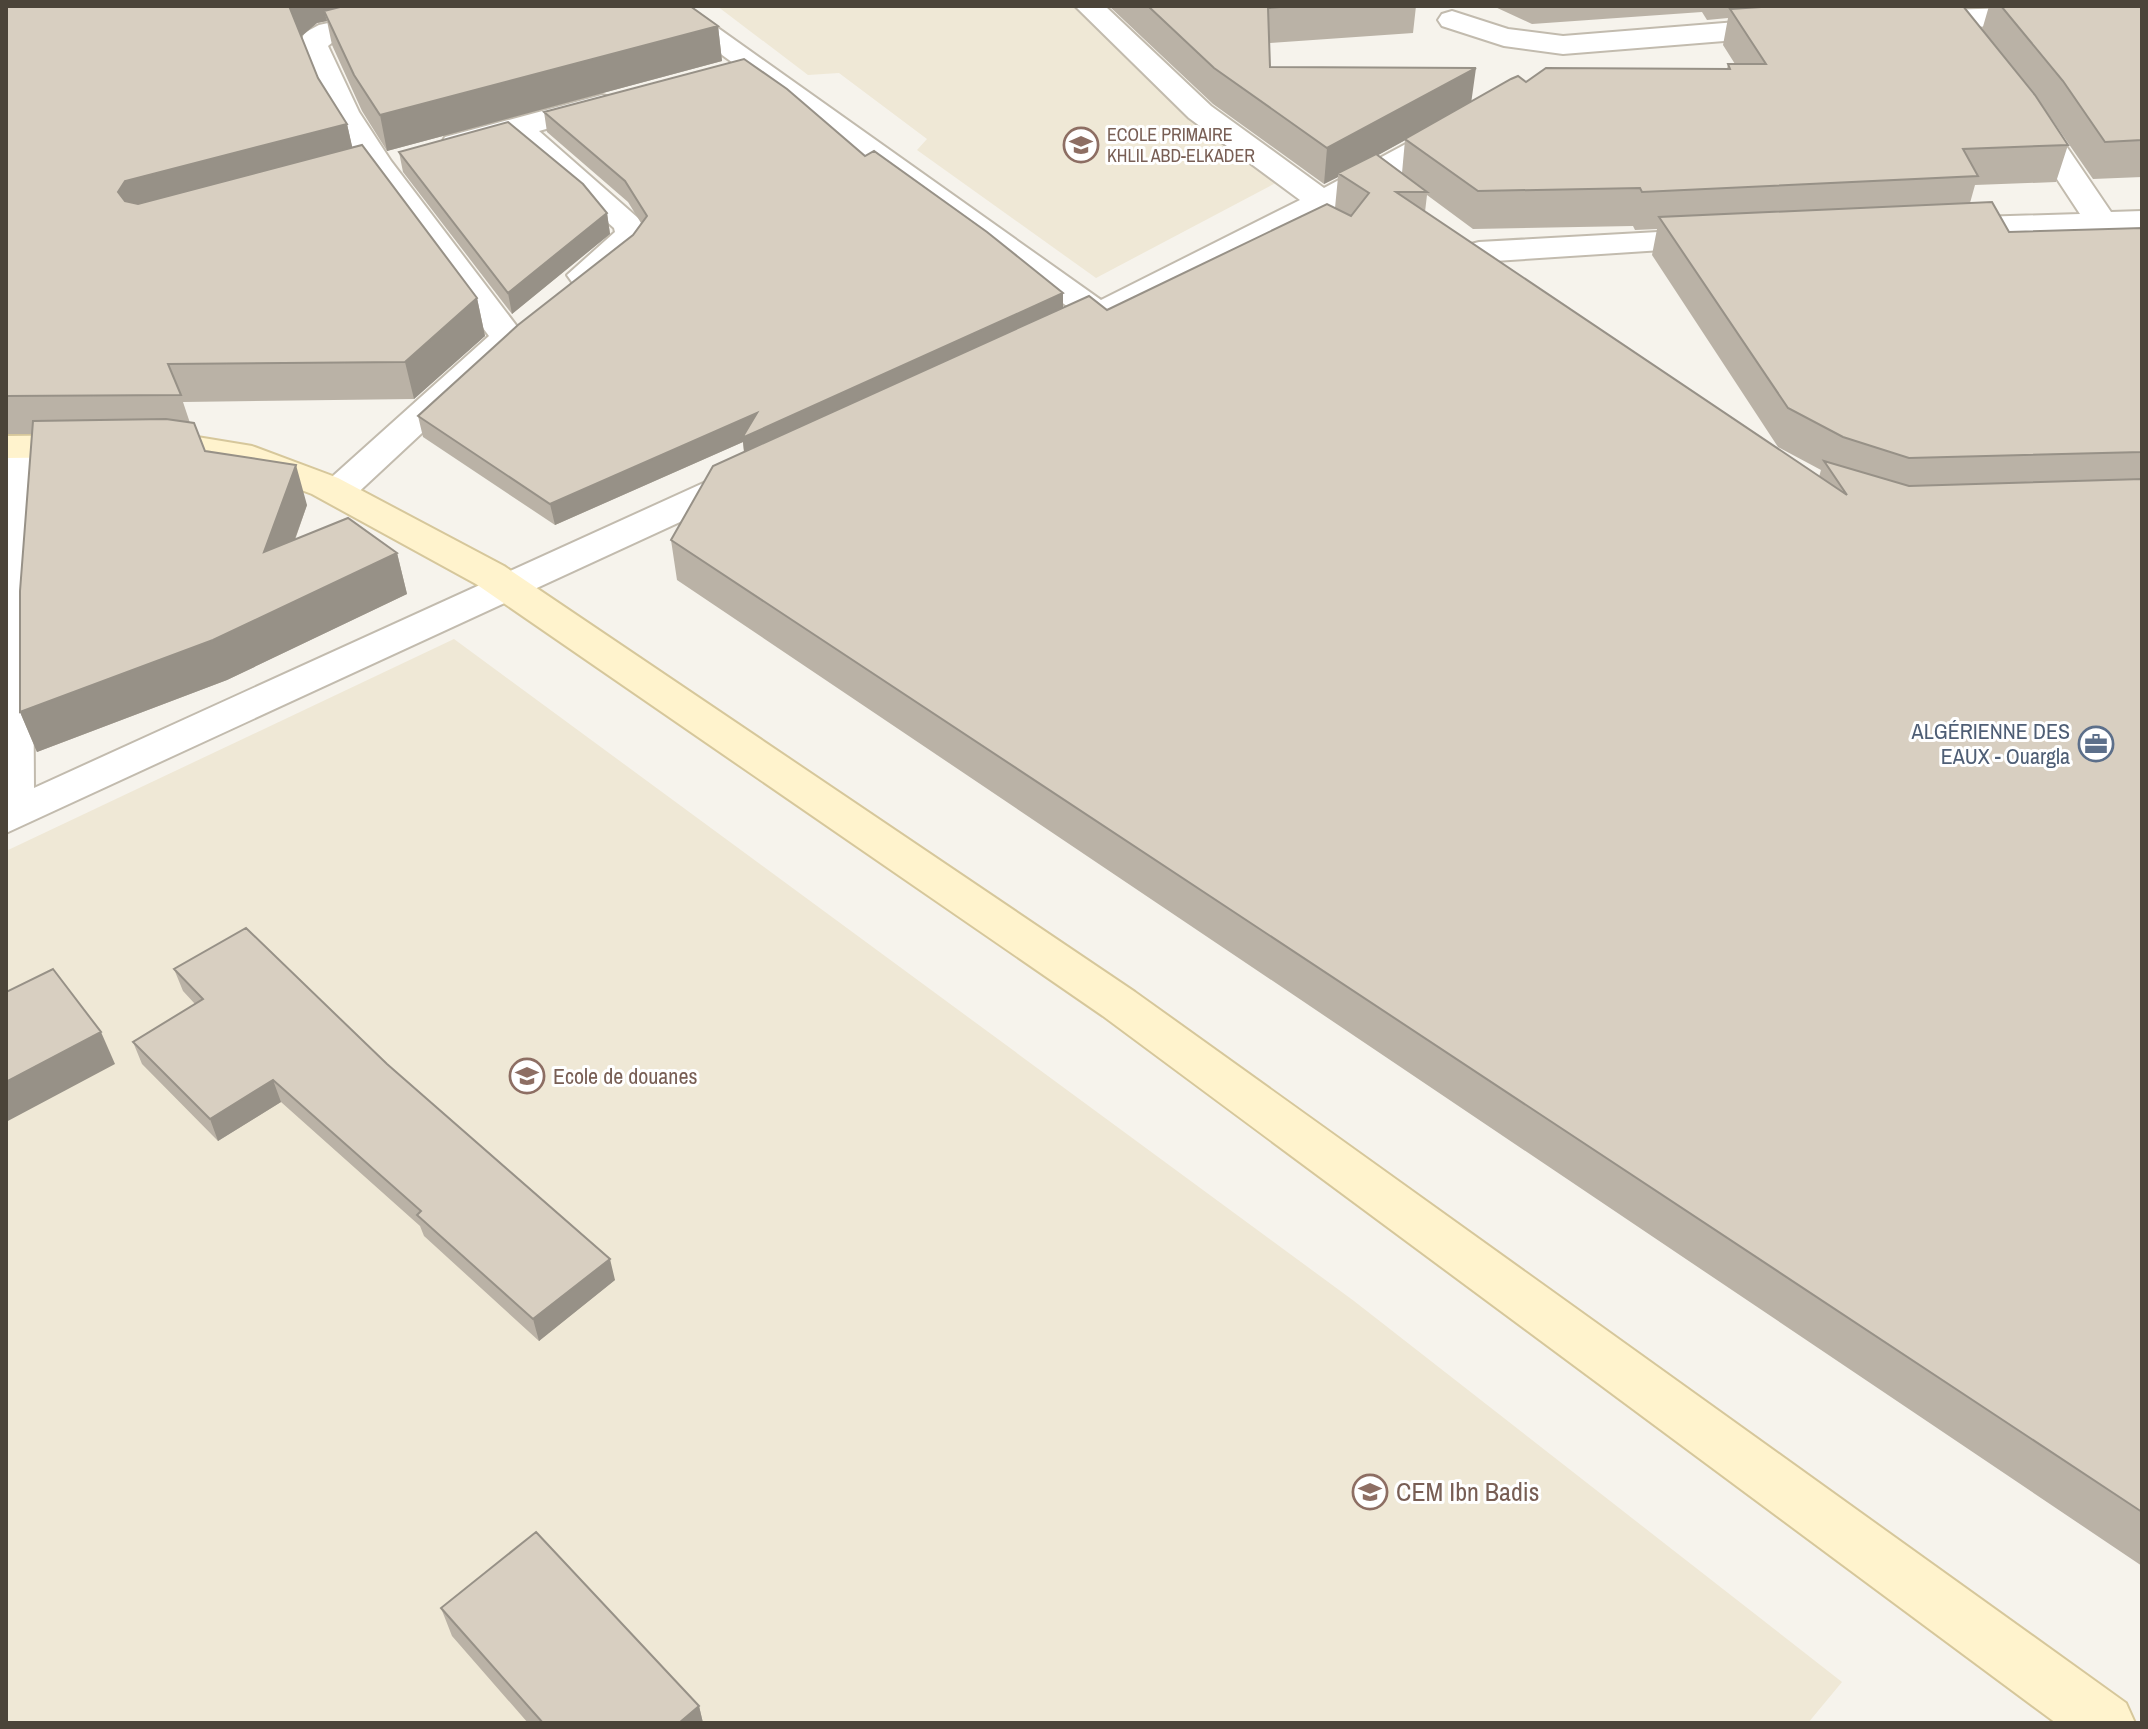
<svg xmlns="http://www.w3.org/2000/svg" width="2148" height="1729" font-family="'Archivo Narrow',sans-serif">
	<rect width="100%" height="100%" fill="#f6f3ec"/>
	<!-- education -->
	<path fill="#efe8d6" d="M717,6H1084L1285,178L1096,278L917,150L927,139L839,73L808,75Z
		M454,639L1354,1301L1842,1682L1808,1723H6V851Z"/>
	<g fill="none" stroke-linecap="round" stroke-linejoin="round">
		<!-- street casing -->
		<g stroke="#c2bbae" stroke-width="4">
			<path id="street" d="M408,6H463L459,12L338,38L328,46L359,112L391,161L525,337L350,500L337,503L324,500L318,492L324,484L489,336L362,165L329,112L300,46L304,33L319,25Z
				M655,6H687L1101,300L1300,200L1189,118L1075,6H1105L1211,106L1324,188L1443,124H1465L1469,130L1465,136L1386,182L1111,321L1077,337L1065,340L1053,337L1048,330L1053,323L1075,312Z
				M2070,6H2142V21L1914,29L1904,26L1900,20L1904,14L1914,11Z
				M1452,11L1508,29L1563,36L1785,18L1795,21L1799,27L1795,33L1785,36L1563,54L1504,46L1442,26L1438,20L1442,14Z
				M602,95L613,98L617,104L613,110L539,131L646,225L647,235L642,242C622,259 600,289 572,282L567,275L615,232L614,228L512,138L456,153L445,151L441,144L445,137Z
				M2030,106L2041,109L2111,212L2142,211V231L1945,238L1934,235L1929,228L1934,221L1945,218L2080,214L2015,115L2019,109Z
				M1712,229L1723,232L1728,239L1723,246L1479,262L1467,259L1463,252L1467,245L1479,242Z
				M27,436L40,439L45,447L33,631L34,788L732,470L745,467L758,470L763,478L758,486L6,833V472L9,447L14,439Z"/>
		</g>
		<!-- secondary casing -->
		<g stroke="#d6c79b" stroke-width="4">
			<path id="secondary" d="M179,434L252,446L338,478L504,566L1135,992L2126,1703L2135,1723H2056L1103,1016L476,584L312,494L232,464L179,456L6,458V436Z"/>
		</g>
		<!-- street -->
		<use href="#street" fill="#fff" fill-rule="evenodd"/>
		<!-- secondary -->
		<use href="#secondary" fill="#fff3cd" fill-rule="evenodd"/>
	</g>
	<!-- wall -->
	<path fill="#bab2a6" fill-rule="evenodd" d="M6,6H690L718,26L722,61L387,151L362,111L332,45L327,21L317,23L301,37L318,78L347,124L352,147L477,298L485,336L414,399L183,402L190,423L205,451L307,505L295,540L397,553L407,594L227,680L37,752L20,712L32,434H6Z
		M1109,6H1416L1413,33L1270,43V67L1471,102L1526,82L1727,69L1728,64H1735L1723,45L1728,18L1707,20L1702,12L1532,24L1493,6H2142V177L2093,179L2046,111L2068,145L2056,182L1975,185L1970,203L2009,232L2142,228V1566L677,580L671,540L744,452L743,442L555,525L423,437L418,416L633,235L641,223L628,202L547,132L544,112L865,156L1063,293V308L1107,310L1335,208L1338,177L1324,184L1213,104ZM1989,6L1982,30L1964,7H1976ZM1405,140L1402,173L1378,155ZM1427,195L1473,229L1633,226L1635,230L1657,229L1652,255L1778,447L1821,470L1819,477L1425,212Z
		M399,152L607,213L610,234L512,314L403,172Z
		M174,969L387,1064L615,1280L539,1341L424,1236L420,1226L281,1102L218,1141L142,1064L133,1042L195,1004L183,991Z
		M441,1608L699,1706L703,1723H528L452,1636Z"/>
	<!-- shaded-wall -->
	<path fill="#979187" d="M289,6H394L324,11L327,21L317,23L297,40Z
		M718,26L722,61L387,151L380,115Z
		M1476,68L1471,104L1342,175L1338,173V177L1324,184L1327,148Z
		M347,124L355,159L136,217L118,192L125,181Z
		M607,213L610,234L512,314L508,293Z
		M1063,293V314L745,460L743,442L555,525L550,504L757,413Z
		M477,298L485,336L414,399L405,362Z
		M296,465L307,505L276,592L264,552Z
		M397,553L407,594L227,680L37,752L20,712Z
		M101,1032L115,1064L6,1122V1082Z
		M273,1080L281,1102L218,1141L210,1119Z
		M610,1259L615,1280L539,1341L533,1319Z
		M699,1706L703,1723H679Z"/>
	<!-- building -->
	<path fill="#d8cfc1" stroke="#979187" stroke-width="2" d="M6,6H289L318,78L347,124L125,181L118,192L125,201L138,204L362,145L477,298L405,362L168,364L181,395L6,396Z
		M344,6H690L718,26L380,115L354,75L324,11Z
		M1148,6H1294L1268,8L1270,67L1476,68L1327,148L1214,68Z
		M1777,6H1963L2035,95L2068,145L1963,149L1978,176L1642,192L1640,188L1478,191L1405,139L1511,79L1518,76L1526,82L1546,68L1730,69L1728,64H1766L1730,9Z
		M2001,6H2142V140L2105,142L2063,81Z
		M744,59L787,89L865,156L874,151L987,232L1063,293L742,438L757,413L550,504L418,416L518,325L633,235L647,216L625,181L544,112Z
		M508,122L583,184L607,213L508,293L399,152Z
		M1376,154L1427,192H1396L1847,495L1824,461L1909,486L2142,479V1512L671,540L713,466L1089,296L1107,310L1327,204L1351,216L1369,193L1338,173Z
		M1992,202L2009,232L2142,228V452L1909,458L1843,437L1788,408L1659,217Z
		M166,419L194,423L205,451L296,465L264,552L348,518L397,553L213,640L20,712V591L33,421Z
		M246,928L387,1064L610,1259L533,1319L417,1215L421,1211L273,1080L210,1119L133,1042L203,999L174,969Z
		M53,969L101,1032L6,1082V992Z
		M536,1532L699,1706L679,1723H543L441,1608Z"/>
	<!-- icons -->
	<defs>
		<g id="school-ring" transform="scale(1.8)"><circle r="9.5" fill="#fff" stroke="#8d6e63" stroke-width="1.5"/><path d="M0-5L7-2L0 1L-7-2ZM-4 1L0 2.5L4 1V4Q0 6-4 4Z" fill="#8d6e63"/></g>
		<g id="office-ring" transform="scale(1.8)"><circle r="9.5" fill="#fff" stroke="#5c6f8a" stroke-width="1.5"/><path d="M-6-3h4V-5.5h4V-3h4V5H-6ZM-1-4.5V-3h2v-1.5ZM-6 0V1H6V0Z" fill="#5c6f8a"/></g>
		<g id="university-ring" transform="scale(1.8)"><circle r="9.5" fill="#fff" stroke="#8d6e63" stroke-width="1.5"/><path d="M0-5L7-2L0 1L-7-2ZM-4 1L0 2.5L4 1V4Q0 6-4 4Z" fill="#8d6e63"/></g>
	</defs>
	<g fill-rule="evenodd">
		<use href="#school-ring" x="1081" y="145"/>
		<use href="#office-ring" x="2096" y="744"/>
		<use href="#university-ring" x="527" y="1076"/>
		<use href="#school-ring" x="1370" y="1492"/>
	</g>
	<g text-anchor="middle" stroke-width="6" stroke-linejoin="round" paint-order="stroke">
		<!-- far-education labels -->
		<g font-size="18" fill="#785e54" stroke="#fff" text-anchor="start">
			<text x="1107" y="141">ECOLE PRIMAIRE<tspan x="1107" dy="21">KHLIL ABD-ELKADER</tspan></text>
		</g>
		<!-- service labels -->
		<g font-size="22" fill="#4e5e75" stroke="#fff" text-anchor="end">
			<text x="2070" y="739">ALGÉRIENNE DES<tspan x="2070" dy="25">EAUX - Ouargla</tspan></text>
		</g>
		<!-- education labels -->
		<g font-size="22" fill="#785e54" stroke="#fff" text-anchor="start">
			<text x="553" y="1084">Ecole de douanes</text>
		</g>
		<!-- near-education labels -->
		<g font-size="26" fill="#785e54" stroke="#fff" text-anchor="start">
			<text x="1396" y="1501">CEM Ibn Badis</text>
		</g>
	</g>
	<!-- border -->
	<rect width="2148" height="1729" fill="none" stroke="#4b4439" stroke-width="16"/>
</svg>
